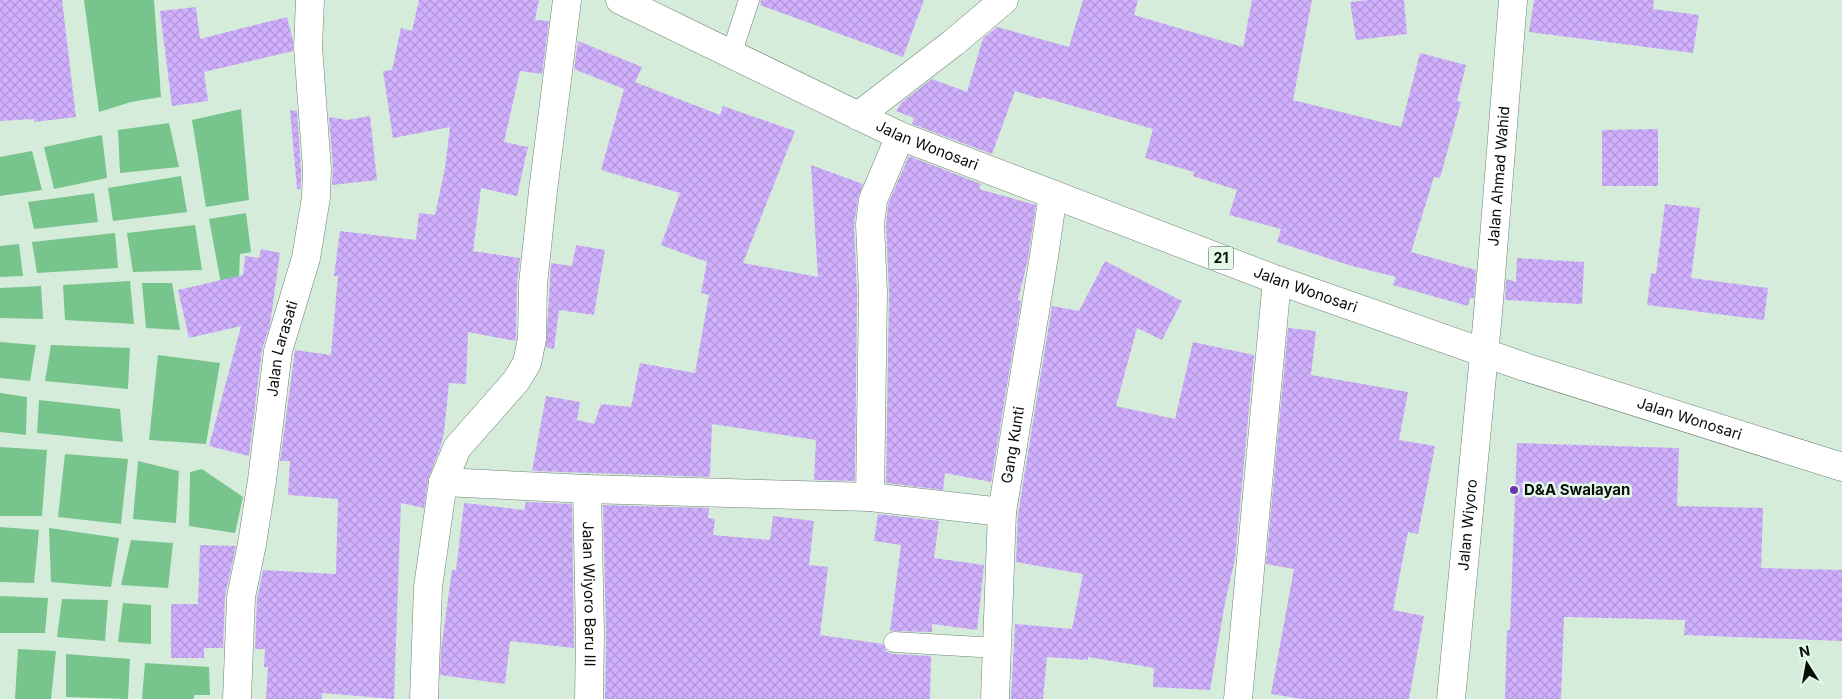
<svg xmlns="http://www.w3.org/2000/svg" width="1842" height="699" font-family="Inter,sans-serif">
	<defs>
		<pattern id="building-cross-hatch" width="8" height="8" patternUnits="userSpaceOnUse" patternTransform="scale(1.25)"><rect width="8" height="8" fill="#d0b0fd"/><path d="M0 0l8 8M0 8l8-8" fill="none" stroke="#b196d8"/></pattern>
	</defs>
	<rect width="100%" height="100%" fill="#d6ecdb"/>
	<!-- water -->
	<path fill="#77c48d" d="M84,0H154L161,97L131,102L99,112Z
		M241,109L249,200L206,207L192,120Z
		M169,123L179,167L120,173L118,130Z
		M102,135L107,178L54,189L44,147Z
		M32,151L42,190L0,196V157Z
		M181,176L187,212L113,221L108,188Z
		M94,193L98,222L34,229L28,202Z
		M246,213L251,252L240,254L239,278L222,289L209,219Z
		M195,225L202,270L133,272L127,233Z
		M115,233L118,268L37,273L32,242Z
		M19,244L23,276L0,277V246Z
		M130,281L134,324L65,320L63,285Z
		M142,283H172L180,330L146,328Z
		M41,286L43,319L0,318V288Z
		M0,342L36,345L30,381L0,378Z
		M51,345L130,348L128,389L45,381Z
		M158,355L220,363L206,444L149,440Z
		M0,393L27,397L26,435L0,432Z
		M39,400L120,409L123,442L37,433Z
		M0,447L47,450L42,516H0Z
		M65,454L128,459L121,524L58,517Z
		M138,461L179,471L176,523L133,519Z
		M202,469L243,497L235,533L189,526L190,472Z
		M0,527L39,530L34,583L0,582Z
		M49,528L119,538L111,587L51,582Z
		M131,540L173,543L168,588L121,585Z
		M0,596L48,598L45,633H0Z
		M62,599L108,600L105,641L57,637Z
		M123,603L151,605V644L118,642Z
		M18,649L56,651L51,699H15Z
		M66,654L130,659L128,699L66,697Z
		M145,663L209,667L210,695H194V699H142Z"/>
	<!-- building -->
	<path fill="url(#building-cross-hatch)" d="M0,0H62L76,117L34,122V119L0,121Z
		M419,0H539L535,20L549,21L542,74L520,71L504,142L528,147L517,196L481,188L473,251L520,258L517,284L516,341L468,332L466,384L449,383L444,432L441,445L428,480L424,508L401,503L394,699L322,693V699H266L268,667H264L265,649H255L257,599L263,570L336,574L338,499L288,495L290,461H280L295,350L331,355L338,276H334L340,231L416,240L419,213L435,215L445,168L450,127L393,138L383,71L392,70L401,28L412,31Z
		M761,0H924L903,57L760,5Z
		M1083,0H1138L1134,15L1243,47L1252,0H1312L1293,100L1401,127L1420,53L1466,65L1457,101L1461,102L1440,178L1434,177L1411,252L1476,270L1474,298H1470L1468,306L1393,285L1396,277L1352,266L1277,242L1281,229L1229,215L1237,190L1193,176L1194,172L1145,158L1153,129L1042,97L1041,99L1015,91L992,154L912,124L914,118L896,111L902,102L932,79L967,92L983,38L997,27L1069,47Z
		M1368,0H1404L1407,34L1356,40L1350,2Z
		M1534,0H1654L1653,9L1699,15L1693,53L1529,32Z
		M196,7L200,39L287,17L293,41V51L204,72L208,101L172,106L160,11Z
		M578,41L642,67L635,82L720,115L723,106L795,131L743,263L818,277L811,165L863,184L858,198L854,225L857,292L855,481L814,480L816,440L712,424L710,477L532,471L546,396L580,402L577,420L594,424L601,404L631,407L640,363L695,373L709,295L701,293L707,262L661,245L680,193L601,170L624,89L574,69Z
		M290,110L297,111L301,169V189H297Z
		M370,116L377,180L332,185L333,168L329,117L347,120Z
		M1658,129V186H1602V130Z
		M909,156L981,184L979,189L1036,205L1028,259L1018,300L1021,301L991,482L945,473L943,490L886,483L889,292L886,225L888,204Z
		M1665,204L1700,208L1691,278L1768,288L1764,320L1647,305L1651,273L1656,274Z
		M576,245L605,250L594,315L559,310L554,349L546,347L551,263L572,266Z
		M261,249L280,253L270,325L262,349L249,456L209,446L241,326L189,338L178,290L243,275L245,256L259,258Z
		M1517,258L1584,262L1582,304L1505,300L1506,279L1516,282Z
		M1105,261L1182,301L1162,340L1137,328L1116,406L1175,419L1193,342L1254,355L1235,559L1225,603L1210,690L1153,687L1154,668L1088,657V660L1047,657L1043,699H1011L1015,624L1072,629L1083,574L1016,562L1018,514L1052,306L1079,311Z
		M1288,328L1316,331L1311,375L1408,392L1399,440L1435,446L1418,534L1408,532L1393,610L1424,616L1409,699H1302L1271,694L1294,569L1266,564Z
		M1517,443L1679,448L1677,506L1763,508L1761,568L1842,570V641L1684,635L1685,620L1564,617L1561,699H1505L1507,630H1510Z
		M526,502L572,504L574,648L510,641L505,684L440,675L441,650L452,570H456L464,503L524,510Z
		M603,505L709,508L708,518L715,519L713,535L770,540L773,516L814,521L809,565L828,567L820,635L883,644L887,652L893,654L931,656L930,699H605L606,634Z
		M878,514L939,521L934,558L984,565L977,630L932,624V632L890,631L901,545L874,541Z
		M200,545L236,546L225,596L223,648H204V658H171V604H198Z"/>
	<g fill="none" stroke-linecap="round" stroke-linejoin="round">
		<!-- lane casing -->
		<g stroke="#6f8374" stroke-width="21">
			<path id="lane" d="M731,55L749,0
				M894,642L997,648"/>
		</g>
		<!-- street casing -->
		<g stroke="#6f8374" stroke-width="29">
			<g id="street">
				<path d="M858,116L953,43L1004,0"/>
				<path d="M443,482L587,489L870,497L1002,512"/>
				<path id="s1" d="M587,489L590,634L589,699"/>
				<path d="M870,497L873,292L870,224L873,200L900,136"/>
				<path id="s2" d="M237,699L241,597L252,544L262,480L278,351L306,258L316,197L317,169L308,47L310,0"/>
				<path d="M424,699L428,587L443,482L457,448L516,381L527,363L532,339L533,284L543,191L567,0"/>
				<path id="s3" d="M995,699L1002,512L1045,250L1053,194"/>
				<path d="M1238,699L1277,280"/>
			</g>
		</g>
		<!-- secondary casing -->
		<g stroke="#6f8374" stroke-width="29">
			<g id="secondary">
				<path id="s4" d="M1451,699L1488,313L1513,0"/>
			</g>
		</g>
		<!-- highway casing -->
		<g stroke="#6f8374" stroke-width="29">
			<g id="highway">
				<path id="s5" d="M620,0L900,136L1277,280L1525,367L1842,467"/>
			</g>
		</g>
		<!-- lane -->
		<use href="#lane" stroke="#fff" stroke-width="20"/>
		<!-- street -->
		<use href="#street" stroke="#fff" stroke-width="28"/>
		<!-- secondary -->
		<use href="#secondary" stroke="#fff" stroke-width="28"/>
		<!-- highway -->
		<use href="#highway" stroke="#fff" stroke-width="28"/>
	</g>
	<!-- markers -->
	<circle fill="#6f34a9" stroke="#e4f9e8" stroke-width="2" cx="1514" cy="490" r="5"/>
	<g text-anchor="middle" stroke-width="5" stroke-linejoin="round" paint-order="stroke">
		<!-- shield labels -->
		<rect fill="#e4f9e8" stroke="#49544c" stroke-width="1" x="1208.5" y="246.5" width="25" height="23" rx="4"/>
		<g font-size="14" font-weight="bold" fill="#070e09">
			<text x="1221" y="263">21</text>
		</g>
		<!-- street labels -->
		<g font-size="15" fill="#070e09" stroke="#e4f9e8">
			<text dy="5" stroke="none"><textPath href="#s5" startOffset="340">Jalan Wonosari</textPath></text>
			<text dy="5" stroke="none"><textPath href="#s4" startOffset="525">Jalan Ahmad Wahid</textPath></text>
			<text dy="5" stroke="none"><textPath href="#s5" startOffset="745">Jalan Wonosari</textPath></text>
			<text dy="5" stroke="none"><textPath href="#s2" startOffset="354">Jalan Larasati</textPath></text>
			<text dy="5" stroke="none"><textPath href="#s5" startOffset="1150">Jalan Wonosari</textPath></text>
			<text dy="5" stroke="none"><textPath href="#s3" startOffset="255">Gang Kunti</textPath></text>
			<text dy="5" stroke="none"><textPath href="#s4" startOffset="175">Jalan Wiyoro</textPath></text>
			<text dy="5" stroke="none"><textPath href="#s1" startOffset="105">Jalan Wiyoro Baru III</textPath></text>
		</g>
		<!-- poi labels -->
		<g font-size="15" font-weight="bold" fill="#070e09" stroke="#e4f9e8" text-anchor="start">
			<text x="1524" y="495">D&amp;A Swalayan</text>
		</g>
	</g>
	<!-- north arrow -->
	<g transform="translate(1807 664) rotate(349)" stroke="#e4f9e8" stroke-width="4" paint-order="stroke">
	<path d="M0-4L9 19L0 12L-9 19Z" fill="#070e09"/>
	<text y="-8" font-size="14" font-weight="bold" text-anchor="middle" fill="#070e09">N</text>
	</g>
</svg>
